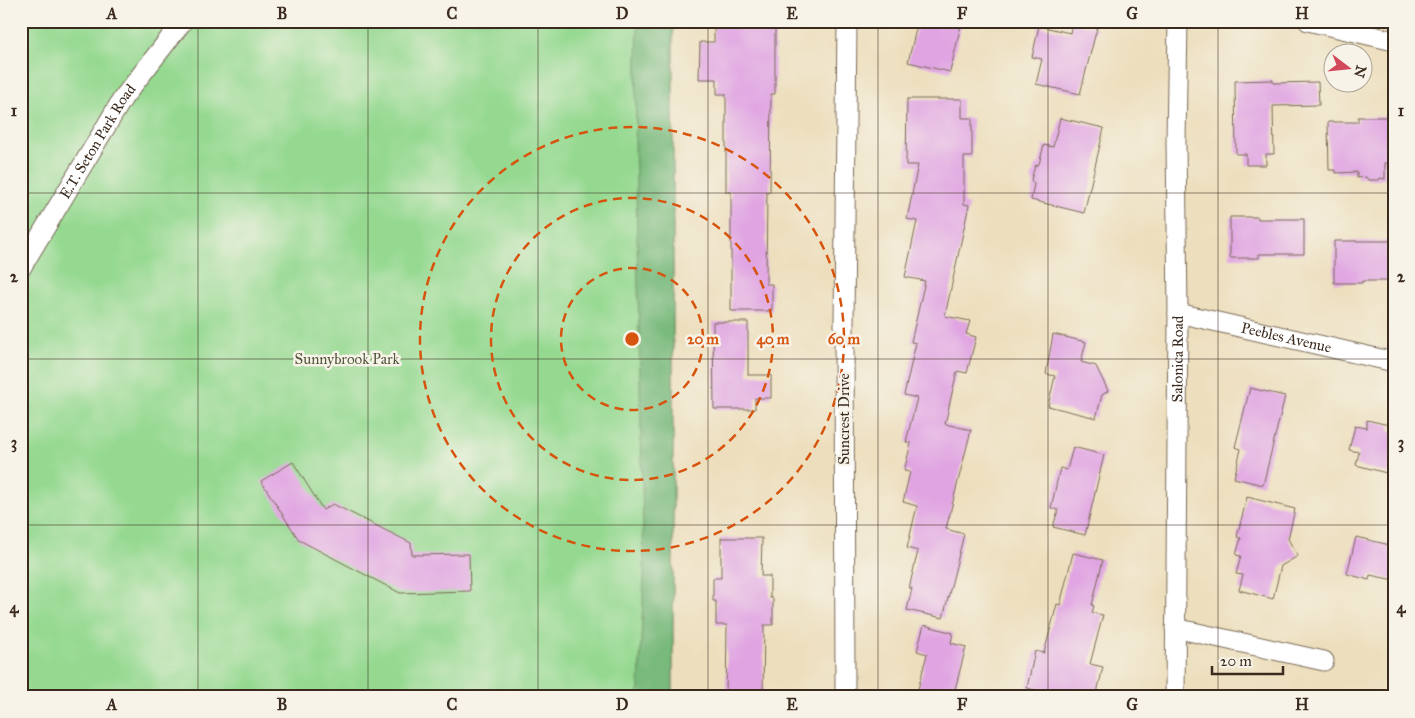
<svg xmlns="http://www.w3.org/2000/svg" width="1415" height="718" font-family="'IM FELL Great Primer',serif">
	<rect width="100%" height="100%" fill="#f7f3e8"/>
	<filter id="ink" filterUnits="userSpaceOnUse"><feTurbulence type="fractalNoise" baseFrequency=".02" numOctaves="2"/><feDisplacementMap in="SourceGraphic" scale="10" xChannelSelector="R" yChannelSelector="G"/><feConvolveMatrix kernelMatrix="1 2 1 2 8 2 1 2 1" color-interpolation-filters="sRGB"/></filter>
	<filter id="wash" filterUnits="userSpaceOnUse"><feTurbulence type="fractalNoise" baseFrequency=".0096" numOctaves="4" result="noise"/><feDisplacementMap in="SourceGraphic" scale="20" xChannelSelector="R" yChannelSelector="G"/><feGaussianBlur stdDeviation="1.12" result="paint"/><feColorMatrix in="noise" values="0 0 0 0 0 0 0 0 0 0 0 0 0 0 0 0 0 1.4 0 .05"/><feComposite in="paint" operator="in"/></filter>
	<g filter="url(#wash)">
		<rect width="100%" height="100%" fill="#eddfbe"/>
		<!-- green -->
		<path fill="#95d991" stroke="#688258" d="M21,21H673V697H21Z"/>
		<!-- forest -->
		<path fill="#78b97b" stroke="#5a724c" d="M638,21H673V697H638L639,687L644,576L635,140Z"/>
		<g id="blocks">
			<!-- building -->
			<path fill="#e0a4e2" d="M714,21H775V94H771L770,192H767L766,284H772V311H731V192H726V94H717V79H699L700,42H714Z
				M918,21H962L950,72L908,62Z
				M1072,22L1097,28L1080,94L1036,84L1042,59L1032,57L1039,26L1070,33Z
				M1273,80V83L1318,82L1319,105L1273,106L1274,154H1266V165H1246V154H1236L1235,81Z
				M907,99H962V118H972V157H964V204L969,205L945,316L970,321L966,334L976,337L967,373L957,371L945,424L971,430L946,529L964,534L943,618L907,610L912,588H909L918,551L907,548L917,506L903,502L910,472L904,471L911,443L906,442L917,398L904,395L916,343L911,342L925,281L905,277L917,221L907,219L918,165H906Z
				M1358,117H1389V123H1394V163H1385V179L1380,178L1379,180H1368L1366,177L1357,178V172L1336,173V170H1329L1328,122H1358Z
				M1060,118L1104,128L1084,213L1031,200L1034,184L1031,180L1035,166L1039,164L1044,145L1053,147Z
				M1230,217H1258V219H1304V254H1259V258H1230Z
				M1334,241H1394V281H1362V283H1334Z
				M713,322H748V375H771V398H755V409H714Z
				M1053,334L1086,342L1081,362L1096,366L1108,391L1102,395L1096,418L1048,406L1055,376L1046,374Z
				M1250,388L1285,396L1263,485L1234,478L1241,449L1235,447Z
				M1367,420L1389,425V431L1394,432V475L1356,465L1359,452L1349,450L1355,426L1367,428Z
				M1073,447L1104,455L1085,535L1053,527L1058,510L1051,508L1060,468L1067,470Z
				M293,462L323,510L333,504L411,543L412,555L469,554L470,591L400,593L299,540L261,481Z
				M1247,497L1295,509L1288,539L1298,556L1281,566L1273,599L1239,590L1243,575L1236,574L1241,556L1236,555L1241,538L1237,537Z
				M1356,537L1394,546V580L1370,575L1369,580L1347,574Z
				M721,538H762L761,576H770V598H773V625H764L763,697H726L727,625H716V601H713V578H721Z
				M1073,553L1103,560L1092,605L1094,606L1092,613L1103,615L1090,664L1103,667L1096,697H1049L1050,694L1027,688L1035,651L1044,653L1057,604L1060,605Z
				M924,625L953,633L951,643L966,647L953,697H916L927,654L917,651Z"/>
		</g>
	</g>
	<g filter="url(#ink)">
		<use href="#blocks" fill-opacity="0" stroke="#796956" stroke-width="1"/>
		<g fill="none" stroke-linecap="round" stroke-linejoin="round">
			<!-- minor casing -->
			<g stroke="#796956" stroke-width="21">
				<g id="minor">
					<path d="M1308,21L1394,41"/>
					<path id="s1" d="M21,268L123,98L183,21"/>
					<path id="s2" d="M1178,313L1394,362"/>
					<path d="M1175,628L1324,661"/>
					<path d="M845,697L844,322L847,21"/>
					<path id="s3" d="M1175,697L1178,313L1176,142L1178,21"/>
				</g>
			</g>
			<!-- minor -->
			<use href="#minor" stroke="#fff" stroke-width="19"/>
		</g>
	</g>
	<!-- grid -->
	<path fill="none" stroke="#3b2a1e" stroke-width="1" stroke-opacity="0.55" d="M198,21V697M368,21V697M538,21V697M708,21V697M878,21V697M1048,21V697M1218,21V697M21,193H1394M21,359H1394M21,525H1394"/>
	<!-- distance rings -->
	<g fill="none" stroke="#d7540e" stroke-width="2.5" stroke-dasharray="9 6">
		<circle cx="632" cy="339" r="71"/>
		<circle cx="632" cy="339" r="141"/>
		<circle cx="632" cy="339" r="212"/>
	</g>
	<g text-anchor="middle" stroke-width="5" stroke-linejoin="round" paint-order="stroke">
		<!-- street labels -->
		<g font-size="15" fill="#3b2a1e" stroke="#f7f3e8">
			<text dy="5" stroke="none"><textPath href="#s1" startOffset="148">E.T. Seton Park Road</textPath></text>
			<text dy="5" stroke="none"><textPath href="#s2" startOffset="111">Peebles Avenue</textPath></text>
			<text dy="5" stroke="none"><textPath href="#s3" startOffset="338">Salonica Road</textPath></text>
			<text transform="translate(844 419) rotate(-90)" y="5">Suncrest Drive</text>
		</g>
		<!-- park labels -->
		<g font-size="15" fill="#52563b" stroke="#f7f3e8">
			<text x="347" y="364">Sunnybrook Park</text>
		</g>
	</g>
	<circle cx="632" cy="339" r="8" fill="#d7540e" stroke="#f7f3e8" stroke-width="2.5"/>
	<g font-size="15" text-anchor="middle" font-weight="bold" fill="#d7540e" stroke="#f7f3e8" stroke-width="5" stroke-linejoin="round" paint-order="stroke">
		<text x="703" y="344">20 m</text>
		<text x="773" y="344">40 m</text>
		<text x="844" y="344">60 m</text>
	</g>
	<!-- margin -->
	<rect width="1415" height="718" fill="none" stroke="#f7f3e8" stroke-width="55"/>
	<!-- north arrow -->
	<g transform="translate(1348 68) rotate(106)"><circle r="24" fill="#f7f3e8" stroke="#aca397"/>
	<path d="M0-4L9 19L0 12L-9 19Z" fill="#d1495b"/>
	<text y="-8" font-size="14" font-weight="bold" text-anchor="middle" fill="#3b2a1e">N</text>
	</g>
	<!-- scale -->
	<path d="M1212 666v8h71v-8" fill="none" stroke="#3b2a1e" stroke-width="2.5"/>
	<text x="1220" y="666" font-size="15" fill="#3b2a1e" stroke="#f7f3e8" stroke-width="4" paint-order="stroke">20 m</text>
	<rect x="28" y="28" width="1360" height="662" fill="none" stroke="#3b2a1e" stroke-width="2"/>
	<g font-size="16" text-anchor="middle" font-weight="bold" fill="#3b2a1e">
		<text x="112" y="19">A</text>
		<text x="282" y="19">B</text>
		<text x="452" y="19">C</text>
		<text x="622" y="19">D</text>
		<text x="792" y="19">E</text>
		<text x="962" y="19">F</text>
		<text x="1132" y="19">G</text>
		<text x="1302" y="19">H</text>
		<text x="14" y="116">1</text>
		<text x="1401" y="116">1</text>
		<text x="14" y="282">2</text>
		<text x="1401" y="282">2</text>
		<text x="14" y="448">3</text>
		<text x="1401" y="448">3</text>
		<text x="14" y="613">4</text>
		<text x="1401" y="613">4</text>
		<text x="112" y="710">A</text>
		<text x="282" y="710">B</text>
		<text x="452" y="710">C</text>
		<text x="622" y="710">D</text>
		<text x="792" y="710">E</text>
		<text x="962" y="710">F</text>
		<text x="1132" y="710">G</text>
		<text x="1302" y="710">H</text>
	</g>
</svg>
